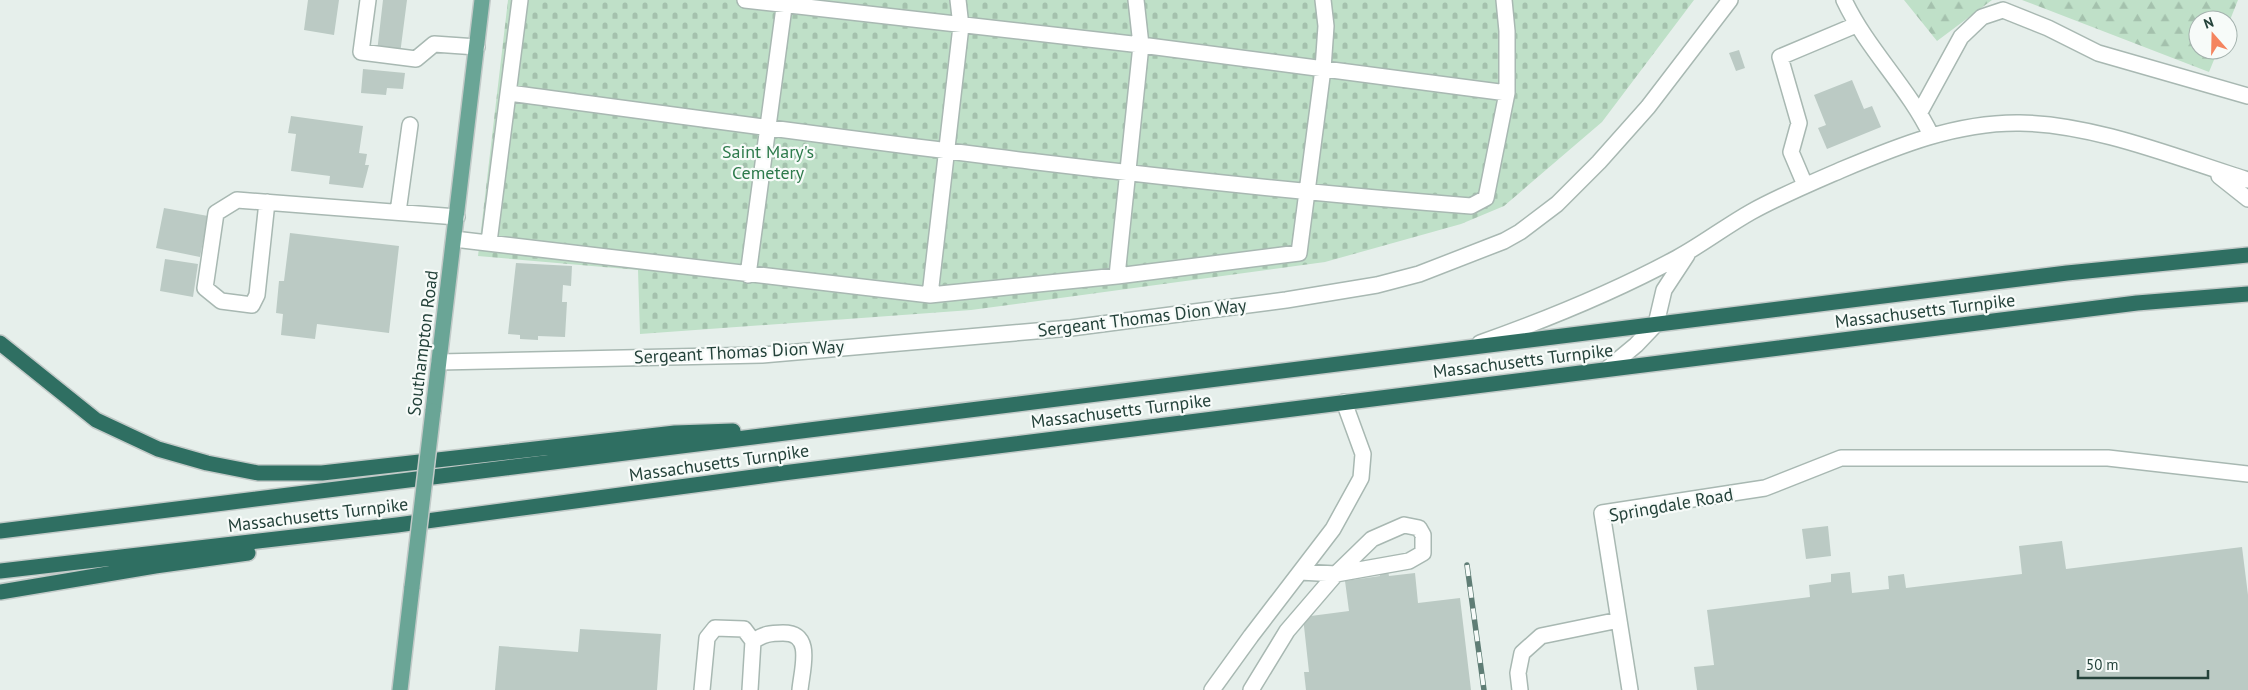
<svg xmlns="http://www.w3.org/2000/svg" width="2248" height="690" font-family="'PT Sans',sans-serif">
	<defs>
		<pattern id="forest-firs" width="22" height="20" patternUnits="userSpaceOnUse" patternTransform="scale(1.25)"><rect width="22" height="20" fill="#bfe0c8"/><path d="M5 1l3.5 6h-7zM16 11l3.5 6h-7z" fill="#a4c1ad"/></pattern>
		<pattern id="cemetery-stones" width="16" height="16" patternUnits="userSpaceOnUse" patternTransform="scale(1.25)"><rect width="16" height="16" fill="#bfe0c8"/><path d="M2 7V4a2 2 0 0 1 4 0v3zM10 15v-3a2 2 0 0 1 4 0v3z" fill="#a4c1ad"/></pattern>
	</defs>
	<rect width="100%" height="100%" fill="#e6efeb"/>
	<!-- forest -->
	<path fill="url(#forest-firs)" d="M1904,0H1992L1937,41Z
		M2022,0H2238L2228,25V20H2198V50H2218L2209,72Z"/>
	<!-- cemetery -->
	<path fill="url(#cemetery-stones)" d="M508,0H1694L1602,122L1504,206L1461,224L1325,262L971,310L640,334L638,270L478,256Z"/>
	<!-- building -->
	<path fill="#bbcac4" d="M308,0H339L334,35L304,30Z
		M383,0H407L400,54L377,52Z
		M1739,50L1745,68L1736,71L1729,53Z
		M363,69L405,73L403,89L387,88L386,95L361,93Z
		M1852,80L1864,109L1872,106L1881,127L1827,149L1818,128L1826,125L1814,95Z
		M291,116L363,126L359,153L367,154L365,165H369L363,188L329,184L330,176L291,171L296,134L288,133Z
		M164,208L208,216L200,257L156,248Z
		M290,233L399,246L389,333L317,324L315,339L281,335L283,314L276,313L279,281H284Z
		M165,259L198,264L193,297L160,291Z
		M516,263L572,266L571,286L563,285L562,302H567L565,337L538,336V340L520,339V335L508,334Z
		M1828,526L1831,556L1806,559L1802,529Z
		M2062,541L2066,569L2242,547L2248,595V690H1697L1694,667L1714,665L1707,610L1810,597L1809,585L1831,582V574L1850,572L1852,593L1889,589L1888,576L1904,574L1906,588L2022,574L2019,546Z
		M1388,571L1389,576L1415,573L1418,603L1460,598L1471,690H1306L1304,672H1309L1303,617L1349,611L1345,581L1380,576V572Z
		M580,629L661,634L657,690H495L499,646L578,652Z"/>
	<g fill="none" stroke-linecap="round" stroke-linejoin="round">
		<!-- minor casing -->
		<g stroke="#a8b8b2" stroke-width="18">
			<path id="minor" d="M368,0L361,52L416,59L434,44L477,47
				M745,0L1141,45L1507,93
				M1844,0C1867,49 1908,87 1931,135
				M509,93C829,136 1150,181 1471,206L1486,198L1507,93V31L1504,0
				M1920,112L1961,37L1982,17L2003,10L2048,28L2098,53L2248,96
				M2219,176L2248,199
				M1805,185L1791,152L1799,123L1780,57L1856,25
				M267,202L257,295L252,305L221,301L205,288L216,213L237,200L457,217
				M398,212L410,125
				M454,239L930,295L1117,276L1299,253L1323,69L1326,26L1323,0
				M489,242L520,0
				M748,275L785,0
				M1117,276L1141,45L1136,0
				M930,295L961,26L958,0
				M1480,343C1548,319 1614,292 1677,258C1703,244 1726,226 1751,212C1780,196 1811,183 1841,170C1898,146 1957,122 2020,123C2095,124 2177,158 2248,180
				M439,362L762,355L1071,328L1286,300L1377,285L1419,274L1504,241L1520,232L1557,204L1599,162L1648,107L1730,0
				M1607,369L1636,345L1656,324L1664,290L1687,255
				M753,641C764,634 770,633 783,633C814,633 802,668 800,690
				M702,690L707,638L715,628L744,629L753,641L750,690
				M1212,690L1251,636L1333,529L1361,478L1363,454L1344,402
				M1251,690L1287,631L1336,574L1409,561L1423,553V535L1419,528L1404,525L1372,539L1336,574L1300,572
				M1520,690L1518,673L1522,653L1541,636L1619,620
				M1630,690L1602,513L1765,488L1841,458H2108L2248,474"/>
		</g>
		<!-- major casing -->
		<g stroke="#c2cac8" stroke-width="18">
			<path id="major" d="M433,411L482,0
				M400,690L412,587"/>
		</g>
		<!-- highway casing -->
		<g stroke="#c2cac8" stroke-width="18">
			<path id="highway" d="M0,343L96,420L158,449L207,463L258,473H322L675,433L733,431
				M0,531L2067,273L2248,255
				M0,571L397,525L783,473L2137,303L2248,294
				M0,592L155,566L248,553"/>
		</g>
		<!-- minor -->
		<use href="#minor" stroke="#fff" stroke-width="15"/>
		<!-- major -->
		<use href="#major" stroke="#6aa596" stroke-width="15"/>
		<!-- highway -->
		<use href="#highway" stroke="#2f6f62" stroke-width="15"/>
		<!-- rail casing -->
		<g stroke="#5f7d75" stroke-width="5.5">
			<path id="rail" d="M1467,565L1484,690"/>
		</g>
		<!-- rail -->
		<use href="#rail" stroke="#f7fbf9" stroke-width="4" stroke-dasharray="11" stroke-linecap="butt"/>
		<!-- major-bridge casing -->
		<g stroke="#c2cac8" stroke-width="18" stroke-linecap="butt">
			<path id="major-bridge" d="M412,587L433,411"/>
		</g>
		<!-- major-bridge -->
		<use href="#major-bridge" stroke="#6aa596" stroke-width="15"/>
	</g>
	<g text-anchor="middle" stroke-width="4.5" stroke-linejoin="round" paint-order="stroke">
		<!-- park labels -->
		<g font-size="18" fill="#2d7a4b" stroke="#f7fbf9">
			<text x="768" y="158">Saint Mary's<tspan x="768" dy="21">Cemetery</tspan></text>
		</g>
		<!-- street labels -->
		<g font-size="18" fill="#24423a" stroke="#f7fbf9">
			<text transform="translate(1925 311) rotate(-7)" y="6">Massachusetts Turnpike</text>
			<text transform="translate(1142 318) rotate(-7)" y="6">Sergeant Thomas Dion Way</text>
			<text transform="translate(423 343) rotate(-83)" y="6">Southampton Road</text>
			<text transform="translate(739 352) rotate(-3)" y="6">Sergeant Thomas Dion Way</text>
			<text transform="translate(1523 361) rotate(-7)" y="6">Massachusetts Turnpike</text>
			<text transform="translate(1121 411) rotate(-7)" y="6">Massachusetts Turnpike</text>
			<text transform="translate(719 463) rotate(-8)" y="6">Massachusetts Turnpike</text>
			<text transform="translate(1671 505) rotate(-10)" y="6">Springdale Road</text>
			<text transform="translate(318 515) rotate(-7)" y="6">Massachusetts Turnpike</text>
		</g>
	</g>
	<!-- north arrow -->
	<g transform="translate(2213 35) rotate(340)"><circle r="24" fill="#f7fbf9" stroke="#a3b1ad"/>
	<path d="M0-4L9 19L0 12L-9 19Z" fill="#f4845f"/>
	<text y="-8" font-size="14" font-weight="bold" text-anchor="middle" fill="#24423a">N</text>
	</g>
	<!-- scale -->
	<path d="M2078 670v8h130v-8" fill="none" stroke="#24423a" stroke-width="2.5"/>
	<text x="2086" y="670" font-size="15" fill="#24423a" stroke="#f7fbf9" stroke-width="4" paint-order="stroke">50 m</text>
</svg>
